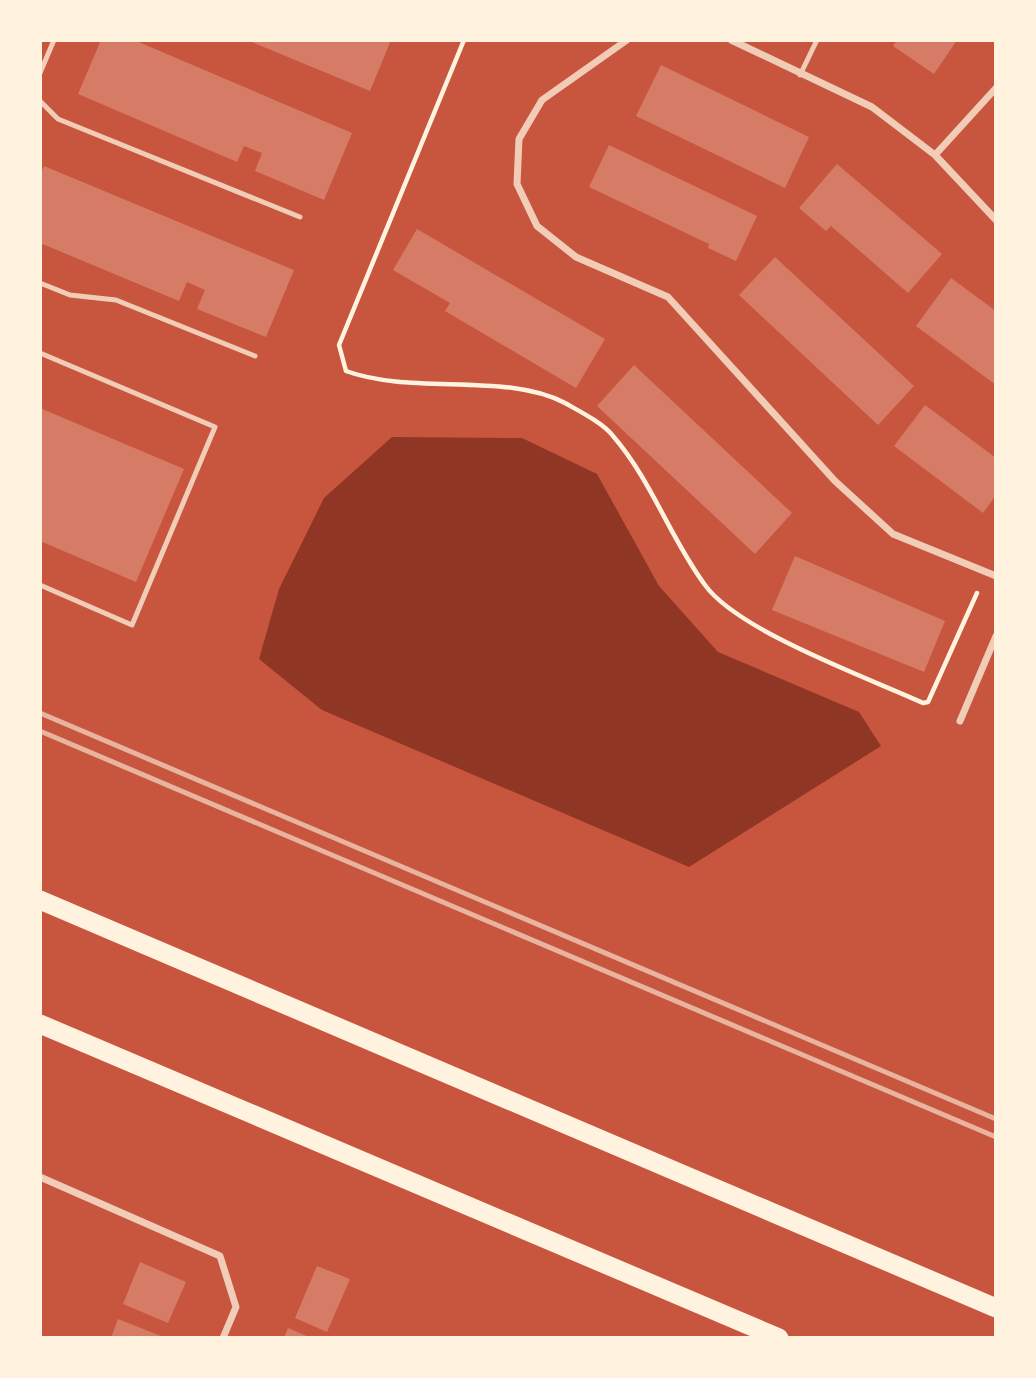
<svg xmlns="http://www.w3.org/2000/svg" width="1036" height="1378" font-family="Inter,sans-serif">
	<rect width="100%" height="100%" fill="#c8553d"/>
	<!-- water -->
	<path fill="#8f3625" d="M392,437L522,438L597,474L659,586L718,652L859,712L881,746L689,867L322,710L259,659L279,589L324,498Z"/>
	<!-- building -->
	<path fill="#d67c66" d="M101,40H134L352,133L324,200L255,171L262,153L244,146L237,162L78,94Z
		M247,40H391L370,91Z
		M897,40H957L934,74L893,46Z
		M661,65L809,137L785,188L636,116Z
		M609,145L757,216L736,261L708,248L709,244L589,187Z
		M837,164L942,254L908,293L831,226L826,231L799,208Z
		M44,166L294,270L266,337L197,309L205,290L187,282L179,301L40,243V175Z
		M417,229L605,339L576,388L445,311L450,303L393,270Z
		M775,257L914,386L878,425L739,295Z
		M951,278L996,311V385L916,326Z
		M634,365L792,513L755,554L597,406Z
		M925,405L996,458V495L983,513L894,446Z
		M40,408L184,469L136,582L40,541Z
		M795,556L945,621L924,672L772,610Z
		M140,1262L186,1282L168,1323L123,1304Z
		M317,1266L350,1279L327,1332L295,1318Z
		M118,1319L166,1338H111Z
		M288,1328L311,1338H284Z"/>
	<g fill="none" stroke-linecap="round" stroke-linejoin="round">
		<!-- path -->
		<path stroke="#fff3e0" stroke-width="4.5" d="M464,40L339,345L346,371C411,395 507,372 565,403C579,411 603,423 613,436C652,481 670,538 705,585C738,631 868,678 923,703L928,702L977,593"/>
		<!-- service -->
		<path stroke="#f1ccb7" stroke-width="5" d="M40,73L54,40
			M800,75L817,40
			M40,101L58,119L300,217
			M40,283L70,295L116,300L255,356
			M40,353L215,427L132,625L40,585"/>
		<!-- minor -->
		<path stroke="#f1ccb7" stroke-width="7" d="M627,40L542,100L519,139L517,184L537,226L576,257L668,297L835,481L893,534L996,576
			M731,40L872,107L935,155L996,220
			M935,155L996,88
			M960,721L996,636
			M40,1177L220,1256L236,1307L223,1338"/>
		<!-- motorway -->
		<path stroke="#fff3e0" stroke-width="19" d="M40,900L996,1308
			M40,1024L779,1338"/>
		<!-- rail -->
		<path stroke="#e9b49f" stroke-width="5" d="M40,713L996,1119
			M40,731L996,1137"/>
	</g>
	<!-- border -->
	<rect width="1036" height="1378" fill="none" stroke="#fff3e0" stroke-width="84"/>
</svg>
